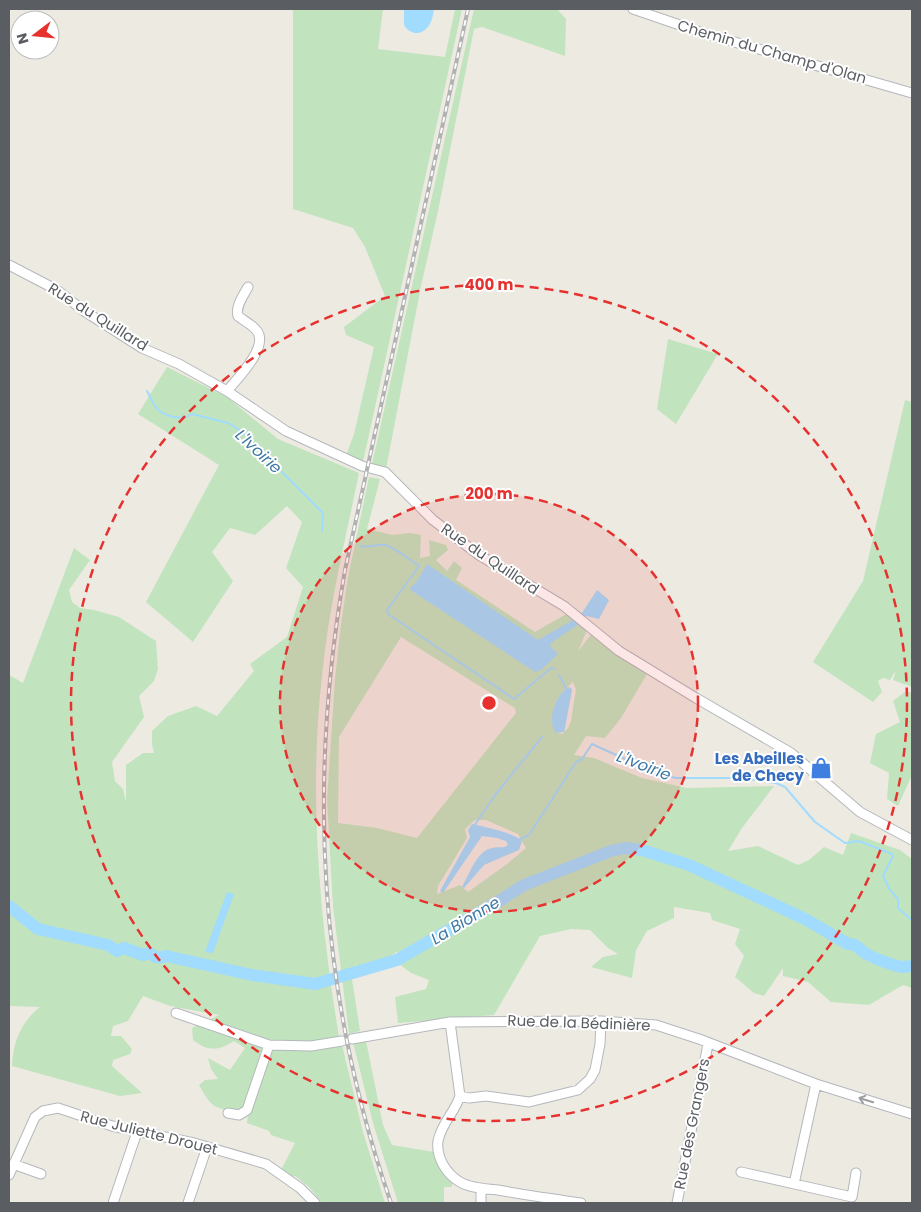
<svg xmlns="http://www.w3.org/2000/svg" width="921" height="1212" font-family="Poppins,sans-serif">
	<rect width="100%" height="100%" fill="#edeae2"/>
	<!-- green -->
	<path fill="#c1e4be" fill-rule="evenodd" d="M293,9H383L378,49L445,57L455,9H462L363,462L346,456L354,434L374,347L346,335L344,327L385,296L365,247L353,228L293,209Z
		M474,9H557L566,19L565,56L482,27L474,29L438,211L421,286L386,469L372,464Z
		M668,339L718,354L676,424L657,409Z
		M167,367L227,397L278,439L359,473C346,537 330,602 323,667C308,790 319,915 339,1037L310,1043L265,1039L246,1108L239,1112C213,1108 212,1108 199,1085L205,1080L218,1079L211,1069L208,1058L230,1070L245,1048L234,1041C218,1051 209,1052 193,1040L192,1028L219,1015L170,1006L143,996L128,1021L113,1026L111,1036H121L132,1049L130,1054L113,1060L112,1066L142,1093L120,1096L12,1066C13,1042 21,1022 40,1007L9,1006V675L23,683L74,548L90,560L69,590L72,602L80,608L94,610L119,617L156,641L158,669L154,681L139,696L144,717L112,762L115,781L123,789L126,802V765L143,753H154L152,744V731L168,716L196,706L217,716L254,671L250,664L287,637L303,587L286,568L302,522L287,506L255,535L230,528L212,552L233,581L193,642L146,602L219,465L138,414Z
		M905,400L912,402V687L893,680L896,670L890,680L883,678L878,681L882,692L873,702L813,662L863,581Z
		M369,477L380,479L367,529L393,535L410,533L421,535L420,558L430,556L429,540L446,545L448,550L436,560L447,571L454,561L462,568L456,580L535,632L568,613L587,630L578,651L591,635L606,647L647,674L621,718L605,738L586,736L574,755L594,758L642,778L687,788L774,786L742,828L728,851L758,846L798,865L809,860L824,847L843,855L851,833L900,850L912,859V988L903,985L869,1005L831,1002L808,982L783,976V968L764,996L754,993L735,977L744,956L735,944L740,929L712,920L710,913L674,907V918L647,931L636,950L632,978L591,967L603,957L618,954L608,948L590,930L571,929L540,936L494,1015L398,1023L395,997L426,989L429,980L411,973L398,963L397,951L388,961L355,971L356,962L352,979L360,1031L349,1034L333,907L327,800L335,679L341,624L348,577ZM401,637L515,708L516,713L417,838L377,828L338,823L339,737ZM572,681L576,689L571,721L568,728L562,734L557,733C554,706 551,701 572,683ZM475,820H486L518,834L526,848L507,864L468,892L460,885L437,894L438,886L467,838L465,829Z
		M906,691L912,693V775L898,806L887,799L889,773L870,763L876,734L900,722L893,701Z
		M366,1041L383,1125L392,1145L434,1152L441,1169L452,1182V1187H444V1203H398L373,1123L353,1042Z
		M342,1045L363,1132L385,1203H322L309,1187L295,1176L291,1177L281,1170L295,1143L271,1135L269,1131L247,1123L248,1114L269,1053L276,1048Z"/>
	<!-- water -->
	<path fill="#a1dbfd" d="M404,9H434C433,15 432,23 427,28C420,36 409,34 404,25Z
		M427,564L538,640L580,616L597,590L609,600L599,619L586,616L579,624L551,643L550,646L558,654L541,670L535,672L409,589L417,581Z
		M570,687L572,690L565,728L564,732L557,733C545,724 557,690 570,687Z
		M472,824C485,827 514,833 522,841L519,850L484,865L464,888L462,887L464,883C471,871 477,851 492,848C498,846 503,849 508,845L506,841L497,838L482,836L443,893L440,891L470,837L468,830Z
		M227,892L234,894L213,953L205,952Z"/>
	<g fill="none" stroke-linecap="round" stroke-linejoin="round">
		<!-- stream -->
		<path stroke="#a1dbfd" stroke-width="2" d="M147,391C150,396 152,402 155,406C163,417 181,421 192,414L228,423L241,431L323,513L322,531
			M361,546C369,548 376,544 385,545C394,547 410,560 419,566L387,610L388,614L514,699L551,668L555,669
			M559,675L567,690
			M474,826L495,795L542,737
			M518,840L529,835L576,762L582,759L592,744L660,775L677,778H741L776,783L785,787L815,822L845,843L859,841L892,854L893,856L883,876L890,890L898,899V908L912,920"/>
		<!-- river -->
		<path stroke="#a1dbfd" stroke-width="12" d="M9,906L38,929L108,945L117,951L124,948L143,955L150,953C156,959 159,958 166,956L252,975L315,984L397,960L499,901L524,885L611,851L625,848L642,850L689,865L805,919L848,944C856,943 859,949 865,953C873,958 896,967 904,967C907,967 910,966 912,966"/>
		<!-- minor casing -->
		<g stroke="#b4b8bc" stroke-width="11">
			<path id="minor" d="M633,9L703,33L912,93
				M9,265L57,290L84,311L142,348L179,364L227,391L286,431L362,466L385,472L433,520L479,555L564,606L619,651L696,698L791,753L860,812L912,840
				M227,391C237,379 269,347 257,331C253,325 244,321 238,316C235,307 243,296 248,287
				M176,1013L269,1045L311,1046L342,1041
				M450,1022L460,1096C455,1112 441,1124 438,1141C436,1157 446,1174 460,1182C470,1188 486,1189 498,1190C525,1195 553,1199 581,1203
				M352,1039L450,1022L601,1021L656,1025L699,1039L816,1084L912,1114
				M460,1096L469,1098L486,1096L529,1102L578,1090L590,1079L595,1070L600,1044L601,1021
				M228,1113L239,1115L247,1110L269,1045
				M13,1164L41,1174
				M741,1172L852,1197L856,1173
				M9,1175L35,1117L43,1111L58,1108L112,1126L194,1143L266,1164L300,1188L315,1203
				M794,1184L816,1084
				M113,1203L137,1132
				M188,1203L207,1147
				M481,1203V1188
				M677,1203L708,1044"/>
		</g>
		<!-- minor -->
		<use href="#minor" stroke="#fff" stroke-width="9"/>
		<!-- rail casing -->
		<g stroke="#b1b2b2" stroke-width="4">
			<path id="rail" d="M391,1203C319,995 307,787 345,570L468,9"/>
		</g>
		<!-- rail -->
		<use href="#rail" stroke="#fff" stroke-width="2" stroke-dasharray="5.5" stroke-linecap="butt"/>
	</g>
	<!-- one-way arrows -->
	<defs><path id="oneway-shaft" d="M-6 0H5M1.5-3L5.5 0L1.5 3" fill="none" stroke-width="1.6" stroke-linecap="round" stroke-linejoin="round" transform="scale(1.25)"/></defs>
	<use stroke="#9c9ea1" href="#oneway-shaft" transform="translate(866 1100) rotate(-163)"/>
	<!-- distance rings -->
	<circle cx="489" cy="703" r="209" fill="#e6312e" fill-opacity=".12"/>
	<g fill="none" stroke="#e6312e" stroke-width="2.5" stroke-dasharray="9 6">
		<circle cx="489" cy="703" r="209"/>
		<circle cx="489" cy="703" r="418"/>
	</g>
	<!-- icons -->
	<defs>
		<g id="shop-bare" transform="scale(1.725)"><path d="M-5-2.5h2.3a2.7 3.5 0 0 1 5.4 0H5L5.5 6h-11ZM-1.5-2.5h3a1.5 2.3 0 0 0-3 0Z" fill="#3f7fe0" stroke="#fff" stroke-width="2.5" paint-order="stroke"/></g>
	</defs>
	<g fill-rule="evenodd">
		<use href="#shop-bare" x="821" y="768"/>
	</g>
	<g text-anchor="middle" stroke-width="4" stroke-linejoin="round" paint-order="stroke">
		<!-- street labels -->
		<g font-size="15" fill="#5a5e62" stroke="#fff">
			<text transform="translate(772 52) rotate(16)" y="5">Chemin du Champ d'Olan</text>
			<text transform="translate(98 317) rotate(32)" y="5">Rue du Quillard</text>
			<text transform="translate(490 559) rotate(34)" y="5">Rue du Quillard</text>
			<text transform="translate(579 1023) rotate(2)" y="5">Rue de la Bédinière</text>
			<text transform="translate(692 1124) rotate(-79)" y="5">Rue des Grangers</text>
			<text transform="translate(149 1133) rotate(14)" y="5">Rue Juliette Drouet</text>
		</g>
		<!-- shop labels -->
		<g font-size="15" font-weight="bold" fill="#366cbe" stroke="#fff" text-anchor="end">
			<text x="804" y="764">Les Abeilles<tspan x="804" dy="17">de Checy</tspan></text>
		</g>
		<!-- water labels -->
		<g font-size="16" font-style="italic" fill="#3c77a6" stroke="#fff">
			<text transform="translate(259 451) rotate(43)" y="6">L'Ivoirie</text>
			<text transform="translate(644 765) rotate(21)" y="6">L'Ivoirie</text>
			<text transform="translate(465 920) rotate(-31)" y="6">La Bionne</text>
		</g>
	</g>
	<circle cx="489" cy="703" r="8" fill="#e6312e" stroke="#fff" stroke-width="2.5"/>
	<g font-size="15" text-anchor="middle" font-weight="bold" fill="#e6312e" stroke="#fff" stroke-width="4" stroke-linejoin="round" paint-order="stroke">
		<text x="489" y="290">400 m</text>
		<text x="489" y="499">200 m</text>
	</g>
	<!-- border -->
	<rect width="921" height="1212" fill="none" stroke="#5a5e62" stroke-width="20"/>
	<!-- north arrow -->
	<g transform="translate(35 35) rotate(254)"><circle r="24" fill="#ffffff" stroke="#bdbfc0"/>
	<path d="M0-4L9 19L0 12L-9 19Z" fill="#e6312e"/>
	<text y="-8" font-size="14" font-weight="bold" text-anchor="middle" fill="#5a5e62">N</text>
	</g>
</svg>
